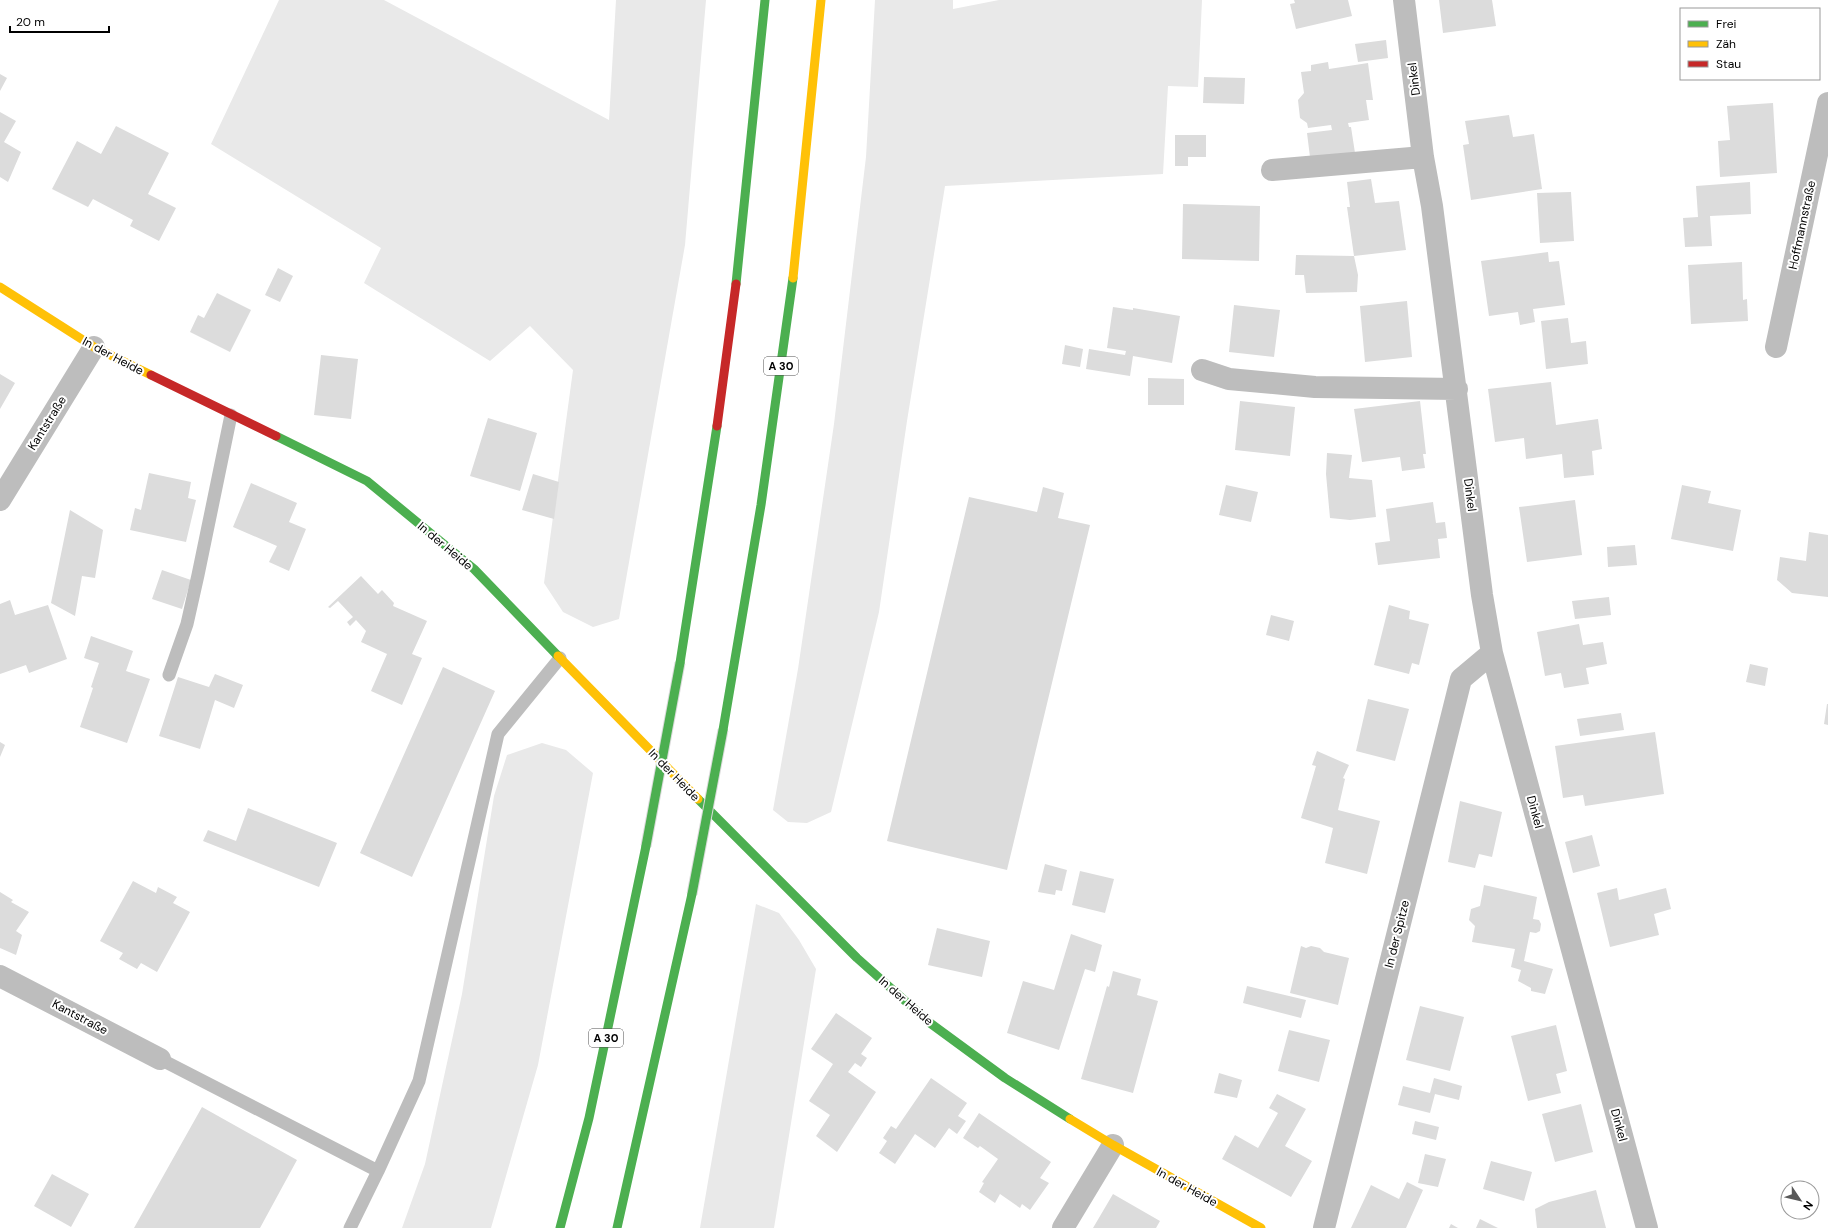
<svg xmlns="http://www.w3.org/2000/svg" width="1828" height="1228" font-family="'DM Sans',sans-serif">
	<rect width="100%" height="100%" fill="#fff"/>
	<!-- green -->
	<path fill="#e9e9e9" d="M279,0H384L609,120L616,0H706L685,245L619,619L593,627L563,612L544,583L573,370L530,326L490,361L364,283L381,248L211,144Z
		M875,0H953V9L999,0H1202L1198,87L1168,86L1163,174L945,186L907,421L879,612L831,812L807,823L788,822L773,810L798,669L834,424L866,157Z
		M542,743L566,750L593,773L538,1065L491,1228H402L425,1164L462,994L494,796L507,755Z
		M756,904L779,913L799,940L816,969L774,1228H700Z"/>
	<!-- building -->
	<path fill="#dcdcdc" d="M1294,0H1348L1352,16L1296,29L1290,4L1295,3Z
		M1439,0H1492L1496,26L1443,33Z
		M1386,40L1388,58L1358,62L1355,44Z
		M1328,62L1329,69L1368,63L1373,100H1366L1369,120L1348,123L1349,127H1351L1355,153L1310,157L1307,133L1332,130L1331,125L1308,128L1307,123L1300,118L1298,100L1304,93L1301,72L1311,71V65Z
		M0,74L7,78L0,91Z
		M1204,77L1245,78L1244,104L1203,103Z
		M1773,103L1777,173L1720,177L1718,141L1730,140L1727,106Z
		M0,112L16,121L4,142L21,152L8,182L0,177Z
		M1509,115L1513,137L1534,134L1542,189L1471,200L1463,145L1469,144L1465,121Z
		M116,126L169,153L148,194L176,208L159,241L130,226L133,220L93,199L88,207L52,189L77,141L101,154Z
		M1175,135H1206V157H1188V166H1175Z
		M1371,179L1375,203L1399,201L1406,250L1354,256L1347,207H1350L1347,182Z
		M1750,182L1751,214L1710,216L1712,246L1685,247L1683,218L1698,217L1696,186Z
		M1571,192L1574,241L1540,243L1537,193Z
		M1183,204L1260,206L1259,261L1182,259Z
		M1548,252L1549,262L1559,261L1565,305L1533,309L1535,322L1520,325L1518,312L1489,316L1481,261Z
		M1296,255L1354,256L1358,275L1357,292L1306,293L1304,275H1295Z
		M1742,262L1743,300L1747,299L1748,321L1691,324L1688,265Z
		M278,268L293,276L280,302L265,295Z
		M217,293L251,310L230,352L190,332L198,315L204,318Z
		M1407,301L1412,357L1365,362L1360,306Z
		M1234,305L1280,310L1274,357L1229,352Z
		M1113,307L1133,310V308L1180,316L1172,363L1133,356L1130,376L1086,369L1089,349L1125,355L1126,351L1107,348Z
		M1568,318L1571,343L1586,341L1588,364L1546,369L1541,321Z
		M1065,345L1083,349L1080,367L1062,364Z
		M321,355L358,359L351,419L314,415Z
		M0,374L15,383L0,409Z
		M1148,378L1184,379V405H1148Z
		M1551,382L1556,425L1598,419L1602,449L1592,451L1594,475L1564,478L1562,454L1526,459L1524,438L1495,442L1488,389Z
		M1240,401L1295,407L1290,456L1235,450Z
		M1420,401L1426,454H1423L1425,468L1402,471L1400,457L1362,462L1354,409Z
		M488,418L537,433L520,491L470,476Z
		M1327,453L1352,455L1349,478L1372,480L1376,517L1350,520L1330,518L1326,474Z
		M149,473L191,482L188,498L196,500L186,542L130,530L135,508L141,510Z
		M533,474L559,482L554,519L522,510Z
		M251,483L297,503L289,522L306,529L289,571L269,562L277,546L233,527Z
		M1226,485L1258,492L1251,522L1219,515Z
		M1682,485L1711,491L1708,503L1741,510L1733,551L1671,539Z
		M1043,487L1064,493L1058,518L1090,525L1007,870L887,841L969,497L1037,512Z
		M1575,500L1582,555L1527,562L1519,507Z
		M1433,502L1436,523L1445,522L1447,538L1438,539L1440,558L1378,565L1375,543L1390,541L1386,509Z
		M70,510L103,530L95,578L82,576L75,616L51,603Z
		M1809,532L1828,535V597L1792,593L1777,580L1780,557L1806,561Z
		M1635,545L1637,565L1608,567L1607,547Z
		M162,570L191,580L182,609L152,599Z
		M361,576L378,594L382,590L394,603L393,606L427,621L412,654L422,658L402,705L371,691L387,654L361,642L366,631L356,620L350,626L347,622L353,617L338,601L330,608L328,607Z
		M1609,597L1611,615L1575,619L1572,601Z
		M10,600L15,615L48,605L67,659L29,673L26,665L0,674V604Z
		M1389,605L1410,611L1409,619L1429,624L1419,665L1412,663L1409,674L1374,665Z
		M1271,615L1294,621L1289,641L1266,635Z
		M1579,624L1583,645L1603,642L1607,664L1586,668L1589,684L1564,688L1561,673L1545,676L1537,632Z
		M91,636L133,651L126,671L150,679L127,743L80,727L93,688L91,687L99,663L84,658Z
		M1750,664L1768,668L1765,686L1746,682Z
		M443,667L495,691L412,877L360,853Z
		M215,674L243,685L234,708L215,700L200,749L159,736L178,677L209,687Z
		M1368,699L1409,709L1395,761L1356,751Z
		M1827,704H1828V725L1824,724Z
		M1621,713L1624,730L1580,736L1577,719Z
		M1655,732L1664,794L1585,806L1583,795L1563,798L1555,746Z
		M0,742L5,745L0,757Z
		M1317,751L1349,765L1343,778L1345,779L1338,810L1380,821L1367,874L1325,863L1333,828L1301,818L1316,766L1312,765Z
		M1460,801L1502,812L1492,857L1479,854L1475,868L1448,862Z
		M248,808L337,843L319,887L203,841L208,830L236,841Z
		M1592,835L1600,866L1573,873L1565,842Z
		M1045,864L1067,870L1062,891L1056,890L1055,895L1038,892Z
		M1080,871L1114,879L1105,913L1072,905Z
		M133,881L156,893L158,887L177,897L173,903L190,912L157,972L141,963L137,969L119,959L123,953L100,941Z
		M1484,885L1537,897L1533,919L1539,920L1541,924L1540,931L1536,933L1530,932L1524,961L1553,969L1545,994L1531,991V988L1518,981L1521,970L1511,967L1515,949L1472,942L1475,926L1469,920L1471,909L1480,906Z
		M1617,888L1619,900L1666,888L1671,909L1654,914L1659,935L1610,947L1597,893Z
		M0,892L13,900L11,902L29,912L16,931L22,935L16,955L0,948Z
		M937,928L990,941L982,977L928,965Z
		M1071,934L1102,945L1095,972L1085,969L1059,1050L1007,1033L1023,981L1054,990Z
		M1301,946L1306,948L1311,946L1320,948L1324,952L1349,958L1338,1005L1290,993Z
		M1113,971L1141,979L1137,995L1158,1001L1133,1093L1081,1079L1107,986L1109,987Z
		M1247,986L1306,1000L1301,1018L1243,1003Z
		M1420,1006L1464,1017L1450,1071L1406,1060Z
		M836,1013L872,1038L861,1054L867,1058L861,1067L855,1063L848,1072L876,1092L837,1152L816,1136L830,1115L809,1101L833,1064L811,1049Z
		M1556,1025L1567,1071L1556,1074L1561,1093L1528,1101L1511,1036Z
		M1289,1030L1330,1040L1319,1082L1278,1071Z
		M1219,1073L1242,1080L1237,1098L1214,1093Z
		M931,1078L967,1103L958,1116L966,1121L957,1134L949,1128L935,1148L915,1134L895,1164L879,1153L887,1141L883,1138L891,1126L896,1129Z
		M1434,1078L1462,1086L1459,1100L1435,1094L1430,1113L1398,1105L1403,1086L1430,1093Z
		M1277,1094L1306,1109L1285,1146L1312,1161L1291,1197L1222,1159L1235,1135L1258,1148L1278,1113L1269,1108Z
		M1581,1104L1593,1152L1555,1162L1542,1114Z
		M202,1107L297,1160L260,1228H134Z
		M979,1113L1051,1162L1040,1178L1049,1183L1030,1210L1022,1204L1020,1208L1000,1194L995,1203L979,1192L984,1183L982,1182L998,1159L980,1146L978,1148L963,1138Z
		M1415,1121L1439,1127L1436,1140L1412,1134Z
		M1425,1154L1446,1159L1438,1187L1418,1183Z
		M1491,1161L1532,1172L1524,1201L1483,1189Z
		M52,1174L89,1194L71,1227L34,1206Z
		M1407,1182L1423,1190L1406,1228H1351L1371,1185L1399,1199Z
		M1596,1190L1606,1228H1537L1535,1209L1549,1202Z
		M1113,1194L1160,1221L1156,1228H1093Z
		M1480,1219L1498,1228H1476Z
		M1451,1224L1458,1228H1449Z"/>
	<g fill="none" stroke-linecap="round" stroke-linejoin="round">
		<!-- lane -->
		<path stroke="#bdbdbd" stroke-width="13" d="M169,675L187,624L198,575L231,415
			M160,1059L378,1171
			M350,1228L378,1171L419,1081L498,734L560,658"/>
		<!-- street -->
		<path stroke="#bdbdbd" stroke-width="22" d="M1404,0L1423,157L1432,206L1482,595L1492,653L1647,1228
			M1272,170L1423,157
			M1776,347L1828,103
			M1202,370L1229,379L1315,387L1457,389
			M0,500L94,347
			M0,976L160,1059
			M1063,1228L1113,1145
			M1324,1228L1461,679L1492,653"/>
		<!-- fast -->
		<path stroke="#4caf50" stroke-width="9" d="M736,284L765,0
			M276,436L367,481L474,569L558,656
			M680,663L717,426
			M723,730L761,505L793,278
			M698,799L857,958L930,1023L1005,1078L1070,1119
			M560,1228L589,1118L646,846
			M617,1228L692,894"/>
		<!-- slow -->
		<path stroke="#ffc107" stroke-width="9" d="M793,278L821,0
			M0,287L94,347L151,375
			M558,656L698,799
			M1070,1119L1113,1145L1261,1228"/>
		<!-- jam -->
		<path stroke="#c62828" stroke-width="9" d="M151,375L276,436
			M717,426L736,284"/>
		<!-- fast-bridge casing -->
		<g stroke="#dbdbdb" stroke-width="11" stroke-linecap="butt">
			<path id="fast-bridge" d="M646,846L680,663
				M692,894L723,730"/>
		</g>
		<!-- fast-bridge -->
		<use href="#fast-bridge" stroke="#4caf50" stroke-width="9"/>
	</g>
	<g text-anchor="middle" stroke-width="4" stroke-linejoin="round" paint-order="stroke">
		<!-- shield labels -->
		<g fill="#fff" stroke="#4c4c4c" stroke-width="1">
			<rect x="764" y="357" width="34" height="18" rx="3"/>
			<rect x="589" y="1029" width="34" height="18" rx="3"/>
		</g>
		<g font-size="11" font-weight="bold" fill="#000">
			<text x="781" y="370">A 30</text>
			<text x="606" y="1042">A 30</text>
		</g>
		<!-- street labels -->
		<g font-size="12" fill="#000" stroke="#fff">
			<text transform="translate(1414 79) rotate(-97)" y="4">Dinkel</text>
			<text transform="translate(1802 225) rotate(-78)" y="4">Hoffmannstraße</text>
			<text transform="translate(113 356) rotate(28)" y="4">In der Heide</text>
			<text transform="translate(47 423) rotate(-58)" y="4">Kantstraße</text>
			<text transform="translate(1470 495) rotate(83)" y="4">Dinkel</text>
			<text transform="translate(445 546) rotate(40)" y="4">In der Heide</text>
			<text transform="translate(674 775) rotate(46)" y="4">In der Heide</text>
			<text transform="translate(1535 812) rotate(75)" y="4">Dinkel</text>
			<text transform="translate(1397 934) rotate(-76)" y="4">In der Spitze</text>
			<text transform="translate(906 1001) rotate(41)" y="4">In der Heide</text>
			<text transform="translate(80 1017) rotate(28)" y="4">Kantstraße</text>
			<text transform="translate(1619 1125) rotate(75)" y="4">Dinkel</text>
			<text transform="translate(1187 1187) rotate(29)" y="4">In der Heide</text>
		</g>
	</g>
	<!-- legend -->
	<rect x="1680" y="8" width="140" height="72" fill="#ffffff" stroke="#999999"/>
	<rect x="1688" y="21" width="20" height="6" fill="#4caf50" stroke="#999999"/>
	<text x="1716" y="28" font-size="12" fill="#000000">Frei</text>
	<rect x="1688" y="41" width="20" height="6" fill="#ffc107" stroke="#999999"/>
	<text x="1716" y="48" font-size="12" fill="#000000">Zäh</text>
	<rect x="1688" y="61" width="20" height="6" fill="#c62828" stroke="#999999"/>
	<text x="1716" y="68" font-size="12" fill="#000000">Stau</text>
	<!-- north arrow -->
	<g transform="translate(1800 1200) rotate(125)"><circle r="19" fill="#ffffff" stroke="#999999"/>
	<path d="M0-3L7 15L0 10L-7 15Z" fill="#595959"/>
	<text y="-6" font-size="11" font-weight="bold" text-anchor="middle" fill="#000000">N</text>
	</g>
	<!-- scale -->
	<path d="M10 26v6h99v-6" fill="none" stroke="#000000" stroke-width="2"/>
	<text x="16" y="26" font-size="12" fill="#000000" stroke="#ffffff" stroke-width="3" paint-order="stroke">20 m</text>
</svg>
